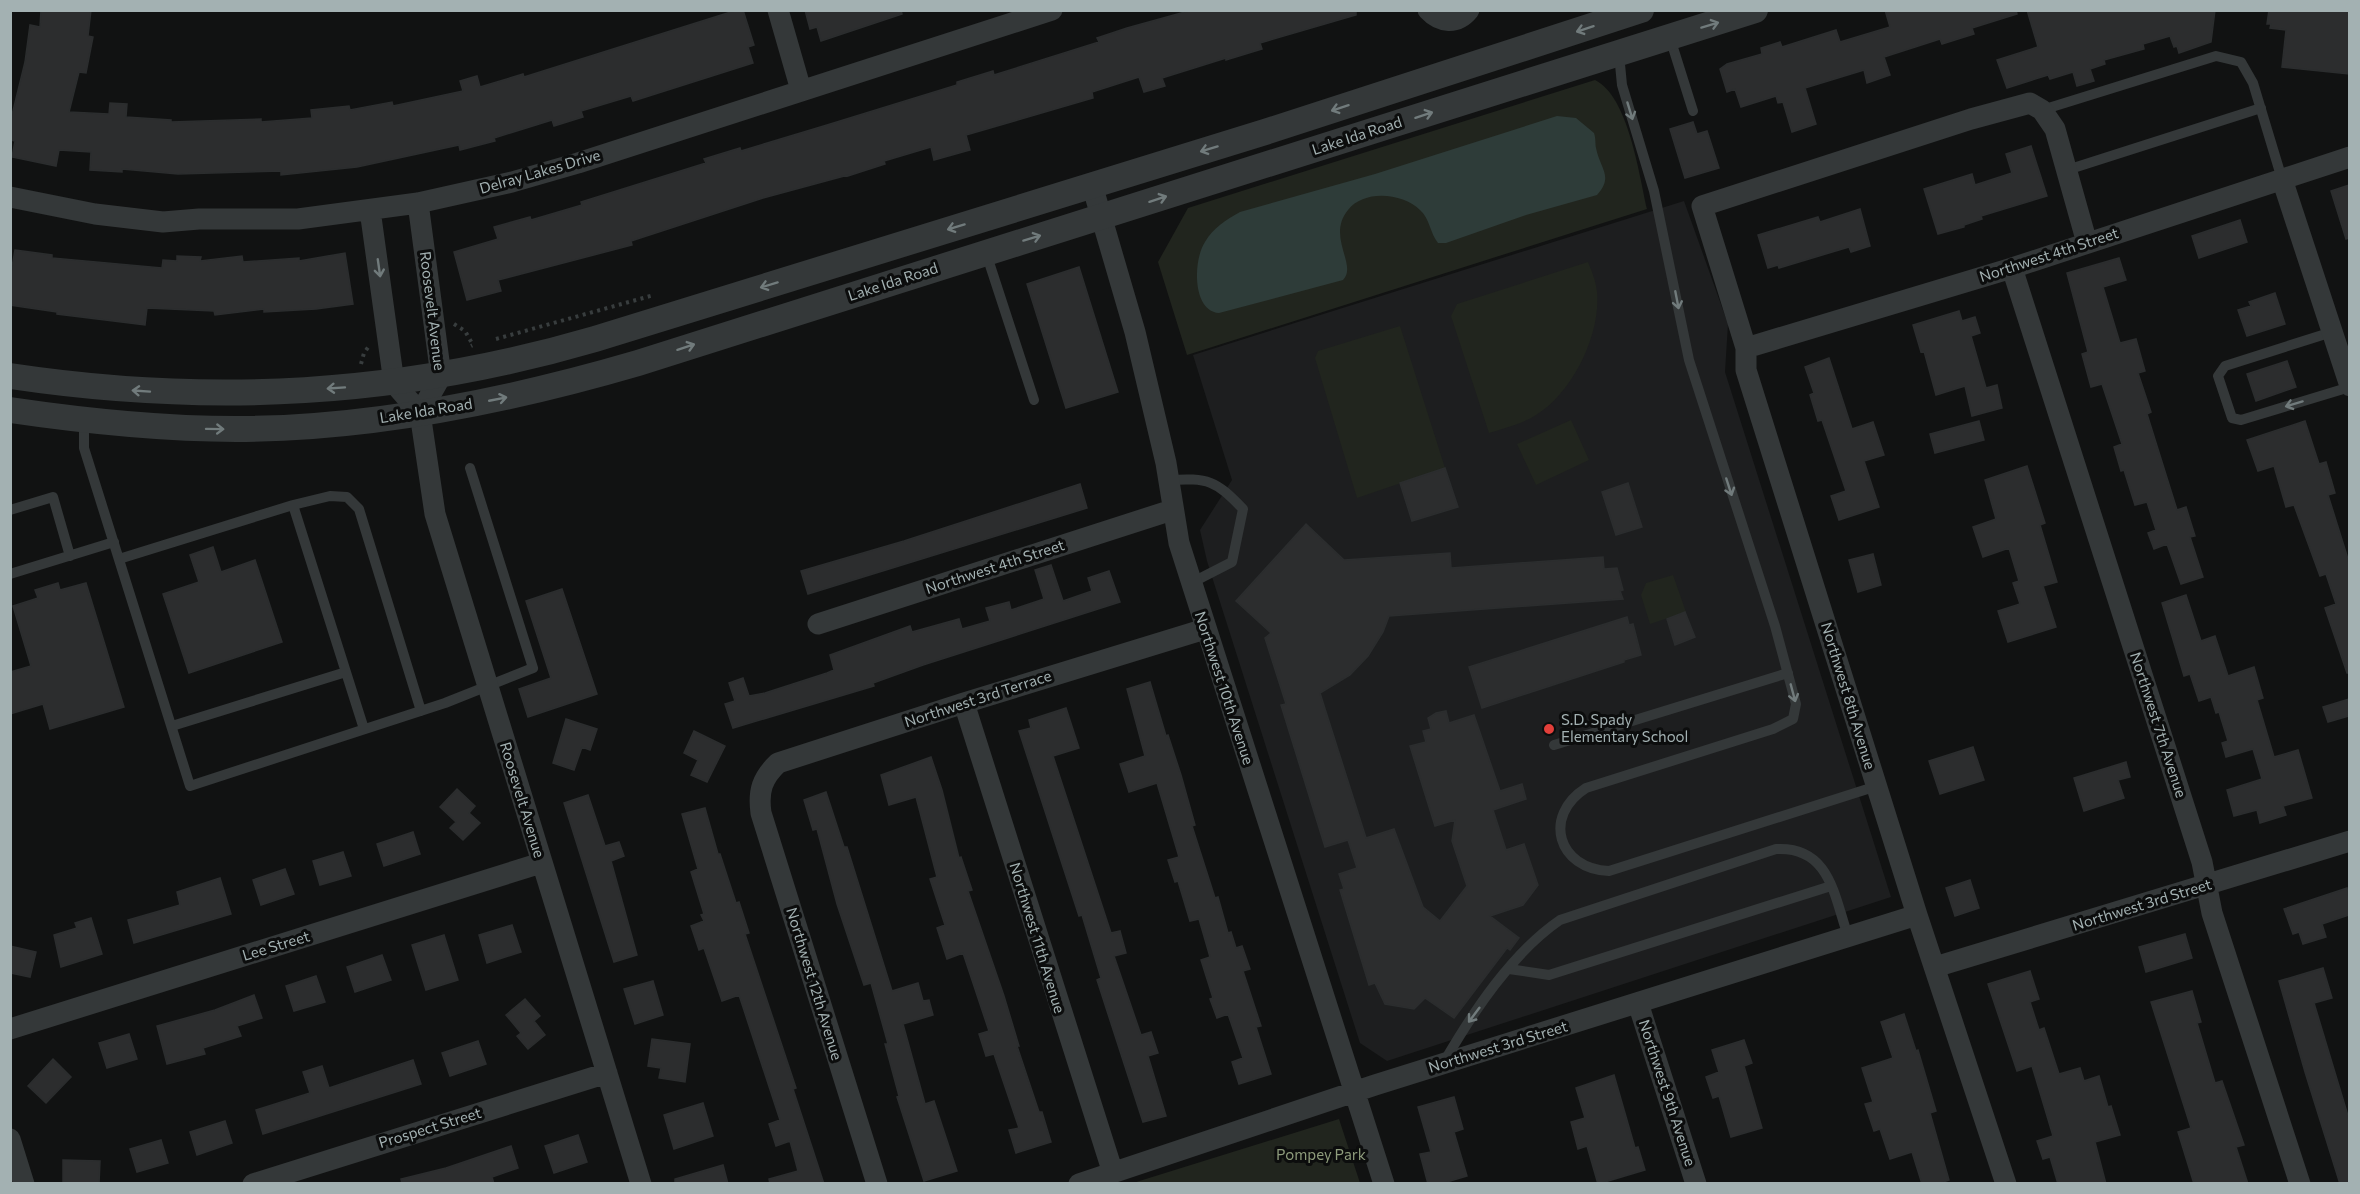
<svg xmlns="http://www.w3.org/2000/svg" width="2360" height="1194" font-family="Commissioner,sans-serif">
	<rect width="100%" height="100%" fill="#111212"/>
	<!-- built -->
	<path fill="#1d1e1f" d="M1684,201L1728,324L1725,372L1891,897L1387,1061L1360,1043L1207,561L1200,530L1232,480L1193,355Z"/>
	<!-- green -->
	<path fill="#21251e" d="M1595,80C1628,96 1639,173 1647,209L1187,355L1158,262L1188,208Z
		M1588,262C1592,272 1596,281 1597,292C1601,335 1572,393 1536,415C1522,424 1505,428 1489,433L1451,316L1457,304Z
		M1400,326L1445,468L1357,498L1315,358L1318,351Z
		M1571,420L1589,460L1536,485L1517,444Z
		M1673,575L1686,612L1650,624L1641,595L1646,583Z
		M1339,1119L1360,1183H1133Z"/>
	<!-- water -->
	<path fill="#2e3c39" d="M1557,116L1576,118L1594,133C1596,139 1595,143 1596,148C1600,169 1614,176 1597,195L1526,215L1446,243H1438C1430,233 1430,219 1420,210C1403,193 1364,189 1348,210C1326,237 1358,265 1343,280L1219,313C1192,311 1193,260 1205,242C1213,228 1226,220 1240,212L1375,174Z"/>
	<!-- building -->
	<path fill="#2c2d2e" stroke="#2b2d2e" stroke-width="1.5" d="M41,10H91L88,36L93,37L86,73L79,72L69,112L109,114L110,103L127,104L126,117L171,120V122L261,119V122L312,118L311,110L349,106L350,110L392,102L393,106L463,91L460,81L477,76L480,87L523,74L524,77L737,10H743L754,45L748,47L753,63L633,101L631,96L581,111L583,117L554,126L552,120L494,138L495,141L460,150L459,145L357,167L281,175V171L178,174L122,169V172L90,170L91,152L59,150L56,166L12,157L15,141L10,140V123L25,62L30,25L40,27Z
		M805,10H901L902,14L821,41L817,27L810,29Z
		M1192,10H1356V15L1260,43L1262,49L1226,60V58L1162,78L1165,86L1144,92L1139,77L1092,92L1093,98L966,135L970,150L934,160L931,147L884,161L885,164L848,176V175L763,198L631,241L632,245L498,280L501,291L467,300L454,252L498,239L494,227L530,217L531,220L582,205L581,202L706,163L704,159L740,148L741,151L827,125L957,85V82L993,71L994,75L1099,42L1097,38L1127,28Z
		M1885,10H2016L2017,14L1972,28L1974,34L1942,44L1940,39L1884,57L1890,75L1867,83L1864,70L1805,88L1816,124L1792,132L1783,102L1778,103L1776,96L1741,107L1735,89L1727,92L1720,69L1727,64L1762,54L1761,48L1780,42L1782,47L1836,30L1840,42L1890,27Z
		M2027,10H2215L2211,42L2179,53L2177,46L2174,47L2170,36L2143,44L2144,49L2104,60L2105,64L2090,69L2094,81L2077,86L2073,72L2050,79L2048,75L2007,88L1997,60L2038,47Z
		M2269,10H2349V74L2282,67L2286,30L2270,28L2271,24H2267Z
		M1693,122L1697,134L1707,131L1719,168L1685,178L1670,129Z
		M2031,146L2047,196L1981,216L1982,219L1964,225V227L1938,234L1924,189L1972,174L1975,185L2012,173L2006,154Z
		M2349,185V238L2346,239L2331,191Z
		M1860,209L1870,246L1851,252L1849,247L1779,268L1778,265L1768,268L1758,235L1818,217L1820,222Z
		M2240,220L2247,242L2199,258L2192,236Z
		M15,250L52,255V258L162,268L163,260L177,261V256L201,257L200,261L242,256L243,262L299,258V261L345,253L353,304L316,309L264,312V309L215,315L214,311L147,308L145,325L57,314V312L10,305V278Z
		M2119,258L2126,280L2103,287L2120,343L2136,339L2145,371L2138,373L2151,412L2147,414L2177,510L2186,507L2195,536L2190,537L2203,577L2181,584L2167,544L2154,549L2148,533L2156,530L2147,502L2135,505L2124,470L2121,471L2114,447L2122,444L2102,384L2091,387L2082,354L2088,352L2067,273Z
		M1079,267L1118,392L1066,408L1027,284Z
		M2275,293L2285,324L2247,336L2238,310L2251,306L2249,302Z
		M1959,311L1962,321L1975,317L1980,333L1971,336L1986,388L1997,385L2002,408L1972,416L1965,386L1936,395L1924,351L1921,352L1913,325Z
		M1829,358L1852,429L1873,422L1884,455L1864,461L1879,507L1839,520L1831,496L1846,491L1822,420L1818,421L1810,395L1814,393L1805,367Z
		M2287,361L2296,387L2256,401L2247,374Z
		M1979,421L1984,440L1935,453L1930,434Z
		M2305,421L2319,464L2326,462L2335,493L2328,495L2349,562V673H2347L2325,608L2336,604L2326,574L2320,576L2294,505L2286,507L2274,466L2258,471L2247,440Z
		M2027,466L2045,523L2040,525L2057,582L2043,586L2056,627L2008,642L1998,611L2020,604L2013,583L2019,581L2009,548L1983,557L1973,527L1996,519L1985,480Z
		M1445,468L1458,507L1412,521L1400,483Z
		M1628,483L1642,527L1616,535L1602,492Z
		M1080,484L1087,508L808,594L801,571L904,541Z
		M1306,524L1344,560L1450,553L1451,568L1603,557L1604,569L1617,568L1623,590L1620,591L1623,599L1389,616L1383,632L1368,656L1350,675L1320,693L1366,838L1394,829L1423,907L1440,921L1467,886L1452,841L1455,820L1435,826L1410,746L1426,742L1423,731L1431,729L1428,718L1436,713L1446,711L1449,723L1474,715L1500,791L1522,784L1526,799L1493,810L1506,850L1524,844L1538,885L1523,905L1490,916L1519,938L1510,950L1507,948L1454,1018L1425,998L1414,1009L1385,1004L1375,983L1369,985L1340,890L1344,889L1339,874L1357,868L1348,840L1325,847L1281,705L1286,704L1265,638L1271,633L1236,601Z
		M213,547L221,572L255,560L282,642L189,673L163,594L199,582L190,555Z
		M1873,554L1881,585L1858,592L1849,560Z
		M1051,565L1063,601L1092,591L1088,578L1109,571L1120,602L923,665L873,683L874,686L733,728L725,704L735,701L729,683L743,678L749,696L765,693L827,673L834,670L830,655L910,626L912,632L959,619L962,629L990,621L986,608L1009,602L1011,610L1044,599L1035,570Z
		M58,583L60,590L86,583L124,707L50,729L43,704L10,714V672L31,666L13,606L38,598L35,590Z
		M562,589L597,694L528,717L519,689L551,678L526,601Z
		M2186,595L2201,641L2215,636L2228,676L2254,667L2263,698L2257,700L2274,757L2298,750L2312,798L2283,806L2286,815L2260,823L2257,810L2234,816L2227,790L2262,779L2253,749L2226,757L2222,743L2228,741L2219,712L2216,713L2211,697L2199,701L2190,674L2184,676L2162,603Z
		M1685,612L1695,637L1675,645L1667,619Z
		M1627,617L1629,625L1633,624L1641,655L1624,660V662L1482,708L1469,667Z
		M1150,682L1166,736L1168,735L1181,775L1195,825L1192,826L1215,898L1218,897L1228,933L1231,932L1236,948L1242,946L1250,969L1243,971L1261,1026L1256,1027L1271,1074L1239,1084L1232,1062L1243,1058L1228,1014L1217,1018L1210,999L1213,998L1201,960L1210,957L1199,919L1190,921L1178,881L1175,882L1168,860L1179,857L1157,783L1129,792L1120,764L1145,756L1127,689Z
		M2349,699V716L2328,722L2323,707Z
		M1066,708L1079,748L1053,756L1111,933L1120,931L1126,953L1114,956L1141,1035L1151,1032L1158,1053L1148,1056L1166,1116L1143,1122L1097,980L1101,978L1082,915L1079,916L1019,731L1031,728L1029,720Z
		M566,719L597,729L590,750L582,747L574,770L553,763Z
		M694,731L725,746L707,782L691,775L698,760L684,753Z
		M1973,747L1984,780L1940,794L1929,761Z
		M931,757L942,790L959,858L961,857L972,890L968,891L1004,996L1019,1046H1017L1039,1112H1042L1051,1142L1016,1153L1009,1130L1019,1128L994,1054L986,1056L979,1034L989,1031L963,953L947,959L937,928L945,925L930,879L937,877L916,797L889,805L881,775Z
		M2126,762L2130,777L2118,780L2124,798L2084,811L2074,778Z
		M457,789L475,806L469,813L480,823L463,840L450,828L456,822L440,807Z
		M826,792L844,847H847L892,991L918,983L923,1001L929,1000L933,1015L903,1024L925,1104L934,1101L957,1171L924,1181L897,1097L899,1096L885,1044H888L871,983L864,985L837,904L817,829L813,830L804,800Z
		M588,795L605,846L619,842L624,856L611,861L637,955L614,962L564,803Z
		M705,808L718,854H720L736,903L739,902L749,933L745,934L796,1088L793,1089L824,1184H770L769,1179L798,1171L790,1141L776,1146L769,1124L780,1120L739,995L722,1001L704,948L699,950L691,926L704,921L701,915L704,914L691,872L698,869L682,814Z
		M413,832L420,854L384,866L377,844Z
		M343,852L351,876L320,885L313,861Z
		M285,869L294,894L261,905L253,880Z
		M220,878L231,914L134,943L128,920L180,905L177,892Z
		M1970,880L1979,908L1955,916L1946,888Z
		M2347,888L2349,897V915L2322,924L2326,937L2303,944L2299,932L2293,934L2284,909Z
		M91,918L102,954L61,967L54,935L77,928L75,923Z
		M512,925L521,952L487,963L479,935Z
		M2185,934L2192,958L2146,972L2139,947Z
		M444,935L458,980L426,990L412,945Z
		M10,946L36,952L30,977L10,973Z
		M382,955L391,980L355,992L347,967Z
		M2323,968L2332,998L2314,1003L2349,1119V1184H2340L2305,1072L2279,981Z
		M2030,971L2039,999L2030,1002L2039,1030L2044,1028L2059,1074L2080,1068L2084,1081L2099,1076L2108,1107L2111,1106L2120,1135L2095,1142L2106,1184H2058L2050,1157L2043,1159L2037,1141L2053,1136L2032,1066L2017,1071L1988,984Z
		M316,976L325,1002L294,1011L286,986Z
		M653,981L663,1015L635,1024L624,989Z
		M2192,991L2201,1022L2197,1023L2215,1083L2222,1081L2244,1145L2236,1147L2248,1184H2194L2178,1132L2191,1128L2151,1002Z
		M254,995L262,1018L237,1026L241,1036L203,1048L205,1054L167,1064L157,1026L215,1010Z
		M525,999L540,1016L534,1021L545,1035L528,1049L517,1036L521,1033L506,1015Z
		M1904,1014L1916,1051L1918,1050L1936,1111L1930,1113L1949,1180L1938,1184H1922L1912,1152L1890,1159L1880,1129L1874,1131L1865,1104L1873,1102L1862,1068L1893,1058L1881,1022Z
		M129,1034L137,1059L107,1068L99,1043Z
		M652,1039L690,1044L685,1082L659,1078L661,1068L648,1066Z
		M1744,1040L1752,1063L1744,1066L1762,1128L1731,1137L1719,1096L1713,1098L1706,1077L1719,1072L1712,1050Z
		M478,1041L486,1064L450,1076L442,1053Z
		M53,1059L71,1077L46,1103L28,1086Z
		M413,1060L421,1084L263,1134L256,1110L310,1093L303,1072L322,1066L329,1088Z
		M1614,1075L1635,1148L1638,1147L1645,1170L1598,1184L1587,1146L1578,1149L1571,1122L1585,1118L1576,1088Z
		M1454,1097L1463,1129L1454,1132L1467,1176L1440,1184H1428L1420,1154L1431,1152L1418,1107Z
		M703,1103L713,1136L674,1149L664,1115Z
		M225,1121L232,1143L197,1155L190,1132Z
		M578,1135L587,1162L554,1173L545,1146Z
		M161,1140L168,1163L137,1172L130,1149Z
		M511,1146L518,1168L492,1177L494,1184H402L401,1179L446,1168Z
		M63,1160L100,1161L99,1184L63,1183Z
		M723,1165L728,1184H675V1179Z"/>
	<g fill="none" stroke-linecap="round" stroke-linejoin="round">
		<!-- path -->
		<path stroke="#383d3e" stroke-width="4" stroke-dasharray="3 4.5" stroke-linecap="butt" d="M454,324L465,331L473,345L471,346
			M496,339L654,295
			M361,364L364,353L369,346"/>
		<!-- service -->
		<path stroke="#343839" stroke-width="10" d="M1670,38L1693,111
			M1619,54L1622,85L1654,191L1689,360L1775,626L1796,704L1793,719L1773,729L1586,788C1542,816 1558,869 1609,871L1877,786
			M2042,110L2216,56L2241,62L2253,83L2282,179
			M2067,170L2261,108
			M986,253L1034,400
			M2332,332L2225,366L2218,376L2232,418L2241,420L2350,387
			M84,420V448L190,786L445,703L533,668L470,468
			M1168,480C1209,478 1215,480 1243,509L1232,562L1191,583
			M293,505L364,729
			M10,510L53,497L70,556
			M119,559L293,505L330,496L347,497L359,509L421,711
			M10,574L114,542
			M172,726L346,672
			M1554,745L1788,673
			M1509,969L1549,975L1831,886
			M1444,1062C1473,1012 1512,953 1560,920L1776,849C1830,846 1834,896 1848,936"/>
		<!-- minor -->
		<path stroke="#343839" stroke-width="21" d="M778,10L801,90
			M1428,10C1440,23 1457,25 1469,10
			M2282,179L2350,386
			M1092,185L1135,332L1166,463L1179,543L1384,1184
			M10,197L95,214L163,222L199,219H298L418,203L512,182L578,163L1052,10
			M418,203L441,376L420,413
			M370,210L394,383L420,413L435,514L641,1184
			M2012,268L2202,862L2212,913L2300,1184
			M1746,348L2012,268L2350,157
			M818,624L1172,510
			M964,703L1113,1173
			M1935,967L2350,841
			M1638,1003L1696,1184
			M10,1029L541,863
			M10,1139L24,1184
			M253,1184L607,1073
			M877,1184L761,813C758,791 762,778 778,763L964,703L1205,629
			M1079,1184L1375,1085L1917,915
			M2006,1184L1917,915L1746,370V348L1702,206L1971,119L2030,103L2042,110L2055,129L2087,243"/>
		<!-- tertiary -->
		<path stroke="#343839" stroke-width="26" d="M10,376C211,406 400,396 595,339L1265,132L1641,10
			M10,410C85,421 161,429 236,429C372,429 508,401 638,363L1755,10"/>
	</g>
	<!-- one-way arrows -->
	<defs><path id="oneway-shaft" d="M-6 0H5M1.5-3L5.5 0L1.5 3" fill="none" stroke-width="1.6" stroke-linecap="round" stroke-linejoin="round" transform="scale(1.5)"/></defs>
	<g stroke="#717b7c">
		<use href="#oneway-shaft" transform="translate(1710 25) rotate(-17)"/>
		<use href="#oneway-shaft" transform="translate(1585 29) rotate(162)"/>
		<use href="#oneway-shaft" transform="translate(1340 108) rotate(162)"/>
		<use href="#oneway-shaft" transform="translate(1630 111) rotate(73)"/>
		<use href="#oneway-shaft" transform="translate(1424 115) rotate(-18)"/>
		<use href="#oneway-shaft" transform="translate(1209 149) rotate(163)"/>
		<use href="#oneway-shaft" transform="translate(1158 199) rotate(-18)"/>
		<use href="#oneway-shaft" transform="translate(956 227) rotate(163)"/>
		<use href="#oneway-shaft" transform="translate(1032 238) rotate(-17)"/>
		<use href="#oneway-shaft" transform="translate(379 268) rotate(82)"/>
		<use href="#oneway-shaft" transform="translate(769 285) rotate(163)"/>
		<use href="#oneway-shaft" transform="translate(1677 300) rotate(79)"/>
		<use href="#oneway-shaft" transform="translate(686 347) rotate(-18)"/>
		<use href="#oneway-shaft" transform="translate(336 388) rotate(176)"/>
		<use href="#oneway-shaft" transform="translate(141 391) rotate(-176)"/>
		<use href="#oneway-shaft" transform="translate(498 399) rotate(-11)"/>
		<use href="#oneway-shaft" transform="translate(2294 404) rotate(163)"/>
		<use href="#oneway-shaft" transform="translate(215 429) rotate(1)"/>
		<use href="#oneway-shaft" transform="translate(1729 487) rotate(72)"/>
		<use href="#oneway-shaft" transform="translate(1793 693) rotate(75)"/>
		<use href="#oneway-shaft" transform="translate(1474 1015) rotate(127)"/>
	</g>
	<!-- markers -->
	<circle fill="#e23f3a" stroke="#0c0d0d" stroke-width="2" cx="1549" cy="729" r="6"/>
	<g text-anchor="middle" stroke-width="6" stroke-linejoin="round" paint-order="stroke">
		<!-- street labels -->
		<g font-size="15" fill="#a3b1b2" stroke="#0c0d0d">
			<text transform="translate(1357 136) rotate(-18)" y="5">Lake Ida Road</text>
			<text transform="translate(540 172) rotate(-16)" y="5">Delray Lakes Drive</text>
			<text transform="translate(2049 255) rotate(-18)" y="5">Northwest 4th Street</text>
			<text transform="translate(893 282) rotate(-18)" y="5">Lake Ida Road</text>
			<text transform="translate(432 311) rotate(83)" y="5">Roosevelt Avenue</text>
			<text transform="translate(426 411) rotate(-9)" y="5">Lake Ida Road</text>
			<text transform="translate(995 567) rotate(-18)" y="5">Northwest 4th Street</text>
			<text transform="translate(1224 688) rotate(72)" y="5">Northwest 10th Avenue</text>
			<text transform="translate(1848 696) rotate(73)" y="5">Northwest 8th Avenue</text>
			<text transform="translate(978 699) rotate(-18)" y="5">Northwest 3rd Terrace</text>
			<text transform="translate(2158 725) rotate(72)" y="5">Northwest 7th Avenue</text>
			<text transform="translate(522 800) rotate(73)" y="5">Roosevelt Avenue</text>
			<text transform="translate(2142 905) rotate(-17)" y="5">Northwest 3rd Street</text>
			<text transform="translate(1037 938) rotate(73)" y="5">Northwest 11th Avenue</text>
			<text transform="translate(276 946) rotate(-17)" y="5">Lee Street</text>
			<text transform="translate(814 984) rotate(73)" y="5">Northwest 12th Avenue</text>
			<text transform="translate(1498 1047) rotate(-17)" y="5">Northwest 3rd Street</text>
			<text transform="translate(1667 1093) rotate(72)" y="5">Northwest 9th Avenue</text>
			<text transform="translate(430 1128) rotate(-17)" y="5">Prospect Street</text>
		</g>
		<!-- poi labels -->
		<g font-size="15" fill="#a3b1b2" stroke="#0c0d0d" text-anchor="start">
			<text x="1561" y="725">S.D. Spady<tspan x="1561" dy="17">Elementary School</tspan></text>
		</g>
		<!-- park labels -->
		<g font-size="15" fill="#8e9c7c" stroke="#0c0d0d">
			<text x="1321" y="1160">Pompey Park</text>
		</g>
	</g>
	<!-- border -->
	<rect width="2360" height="1194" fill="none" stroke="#a3b1b2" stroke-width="24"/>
</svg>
